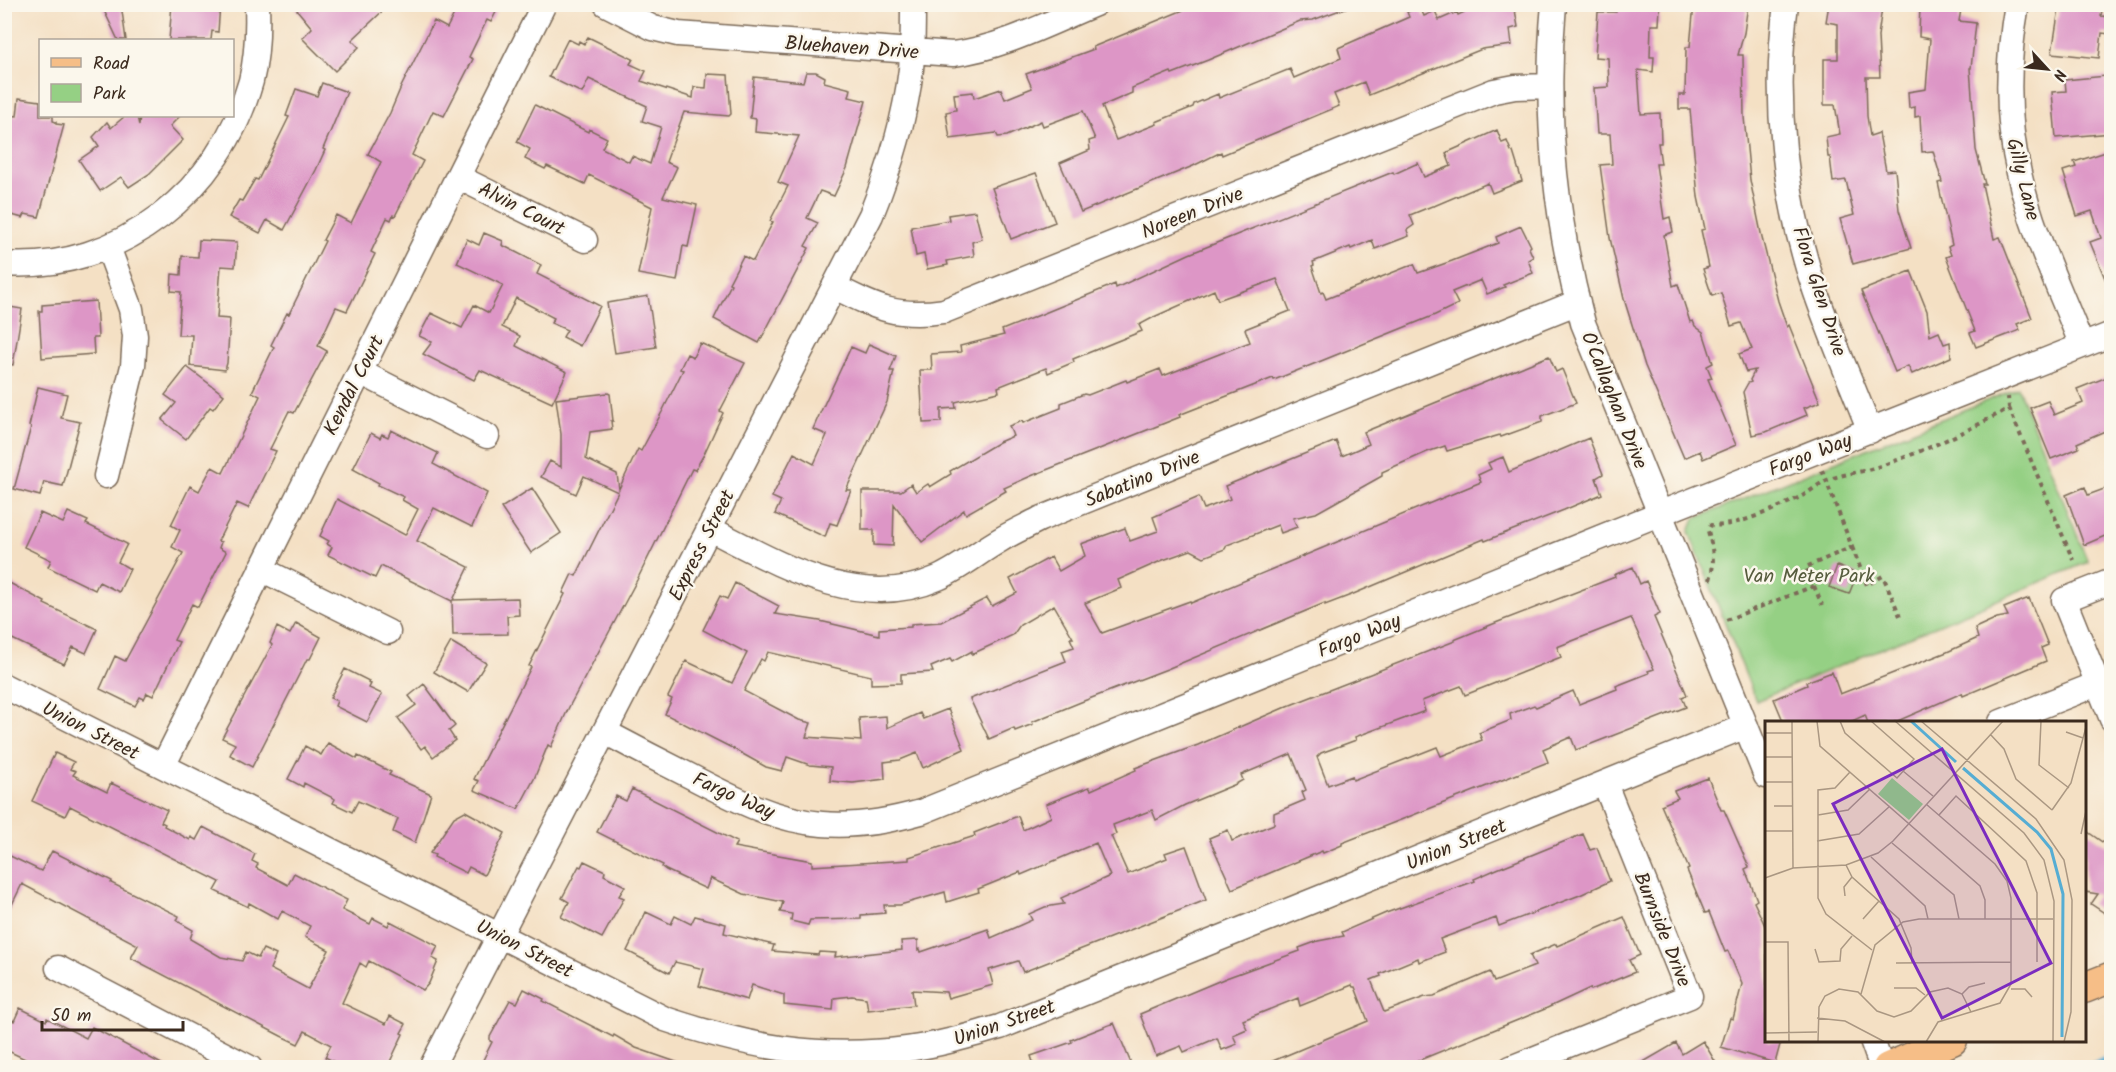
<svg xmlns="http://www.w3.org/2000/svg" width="2116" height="1072" font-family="Kalam,sans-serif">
	<rect width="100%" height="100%" fill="#fbf7ec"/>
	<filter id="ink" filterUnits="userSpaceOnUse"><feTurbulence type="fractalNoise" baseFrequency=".0167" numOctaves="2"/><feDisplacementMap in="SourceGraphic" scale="12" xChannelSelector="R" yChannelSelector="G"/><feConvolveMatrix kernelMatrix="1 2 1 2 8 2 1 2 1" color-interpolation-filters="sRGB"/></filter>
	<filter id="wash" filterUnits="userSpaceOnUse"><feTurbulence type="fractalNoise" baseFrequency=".008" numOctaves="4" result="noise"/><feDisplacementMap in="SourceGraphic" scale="24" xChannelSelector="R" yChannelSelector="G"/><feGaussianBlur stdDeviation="1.35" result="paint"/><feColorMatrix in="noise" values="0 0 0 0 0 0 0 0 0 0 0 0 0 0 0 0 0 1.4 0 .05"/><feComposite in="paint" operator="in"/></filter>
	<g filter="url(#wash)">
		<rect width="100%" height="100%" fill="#f4e0c4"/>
		<!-- green -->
		<path fill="#95d084" stroke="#687d51" stroke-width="1.5" d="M2018,388L2088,562L1756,701L1689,532L1694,519Z"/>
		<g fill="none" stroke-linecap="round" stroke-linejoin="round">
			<!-- stream -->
			<path stroke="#56add3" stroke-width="6" d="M2089,1068L2112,1056"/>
		</g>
		<g id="blocks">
			<!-- building -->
			<path fill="#dd96c6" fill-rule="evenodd" d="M101,4H121L126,40H118Z
				M172,4H220L218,32L212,31L211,40H169Z
				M292,4H390L352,40L359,47L335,71L302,38L312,28Z
				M456,4H500L491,22L487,20L469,57L473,59L444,116L433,111L412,155L423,161L395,216L393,215L391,220L387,218L371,252L375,254L347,311L336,307L318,346L327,351L294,413L289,411L270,449L276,451L248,508L237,503L218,541L221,542L219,548L226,552L198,607L192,604L174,640L179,642L153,696L147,693L144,699L140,697L135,706L100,689L115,656L125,661L183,553L172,547L180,530L171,525L190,486L199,491L212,467L223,473L260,396L252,392L274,347L271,345L287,313L289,314L325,241L323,240L336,215L351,223L381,162L368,154L390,113L401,87L434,21L447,28L458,6Z
				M1198,4H1351V6L1313,20L1300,21L1208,60L1172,74L1171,72L1132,88V93L1102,106L1116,140L1157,124L1156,122L1193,107L1194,104L1218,94L1219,98L1290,69L1294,78L1341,58L1338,48L1409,17L1407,12L1420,7L1424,16L1435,11L1439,20L1457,12L1458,15L1482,4H1514L1518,27L1510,29L1512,45L1482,49L1369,95L1364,82L1334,94L1339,106L1222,155L1221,152L1193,166L1081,212L1060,163L1090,150L1089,141L1095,139L1083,111L1043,126L1041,121L1007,136L998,137L996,133L950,139L946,112L956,110L954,94L973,92L974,98L1001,89L1005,99L1032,88L1026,74L1094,49L1093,47Z
				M1694,4H1748L1744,33L1738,55H1743L1744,117L1750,180L1762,238L1778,301L1787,327L1789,325L1820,402L1804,408L1807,415L1766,432L1752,435L1743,392L1748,383L1751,382L1750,380L1755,370L1746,372L1739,354L1752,349L1741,323L1731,326L1721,293L1712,296L1703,269L1709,267L1701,230L1705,229L1698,197L1690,109H1679V95H1685L1686,47H1690Z
				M1829,4H1855L1882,8L1878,36L1880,77H1866L1867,116L1870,136L1879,133L1886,171L1895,170L1899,210L1911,248L1853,264L1840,219L1854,215L1852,207L1846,180L1833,182L1830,157H1828L1826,137L1840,134L1835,105H1824V59H1838V24L1826,22Z
				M1920,4H1962L1959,21L1976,23L1971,68H1970L1976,150L1985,184H1982L1994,239L2000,237L2032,318L2017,324L2020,330L1976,347L1970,333L1975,331L1946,257L1951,255L1948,247L1952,245L1938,183L1942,182L1933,151L1922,152L1920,116L1915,117V107L1909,108L1908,92L1926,89L1930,39L1919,37Z
				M2075,4H2103L2101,16L2112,17L2110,34L2102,33L2099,58L2052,53L2059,8L2074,9Z
				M1616,5L1660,7L1659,25H1651L1650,57H1654L1653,72L1638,70L1641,114L1660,113L1661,143H1658L1661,164H1656L1664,219L1670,217L1673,232L1664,235L1673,286L1678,284L1690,322L1693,321L1695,326L1703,332L1705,338L1713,363L1707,366L1712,378L1708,379L1736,445L1703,459L1700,451L1684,458L1645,366L1624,299L1610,238L1600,165L1612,164L1610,134H1597L1594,88L1609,87L1608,58L1595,57L1598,12H1616Z
				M588,37L633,59L630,64L646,71L641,81L693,98L694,87L706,88L707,74L728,75L731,114L729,116L684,112L666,162L677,167L663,197L697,205L688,247L683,246L677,281L638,274L652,207L589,175L585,184L547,166L545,169L525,159L530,149L517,142L535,105L588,132L589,129L607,138L602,148L629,162L632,156L650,164L661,127L642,121L647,106L589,79L582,93L549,77L568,39L578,44L579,41L584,44Z
				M806,72H816L825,77L824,82L851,89L849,97L866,101L847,168L834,196L820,191L807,218L818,223L805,246L809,248L759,343L714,319L731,284L729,283L743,256L753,261L773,222L770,221L788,186L778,182L799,136L755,132L756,119L750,118L754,77L803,82Z
				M2106,76L2109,115H2112V133L2056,138L2052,92L2066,91L2065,80Z
				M322,83L347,92L323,149L325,150L316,170L284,230L267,220L260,233L229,217L239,200L242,201L255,179L258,180L289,117L286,116L296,89L317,96Z
				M19,98L40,101V116H53V121L56,122V124L64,125L39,217L25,214L23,218L4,213V137L7,115L17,116Z
				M125,116H137L139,126L140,116H180L170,126L183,140L149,174L129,187L121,177L100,191L79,160L99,146L93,137L107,122L111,128Z
				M1497,130L1502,143L1507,141L1511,151L1513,152L1522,181L1492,193L1488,183L1434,206H1432L1410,215L1414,225L1407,230L1409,236L1375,249L1372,240L1351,249L1350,247L1313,262L1314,265L1312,266L1321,293L1323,292L1326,299L1414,264L1418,273L1452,261L1498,243L1496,237L1521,226L1531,246L1529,248L1533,257L1528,260L1533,273L1503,285L1505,287L1487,294L1481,280L1452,292L1458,304L1435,315L1274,380L1273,378L1179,415L1180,417L1031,476L1004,488L1006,491L966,514L964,510L922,542L894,504L893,546L874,545V530H862V491H901L911,484L916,492L928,484L930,487L951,474L950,471L999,442L1013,436L1009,426L1022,421L1023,423L1061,408V403L1084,394L1088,395L1126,380L1127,382L1160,369L1163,376L1250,342L1245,329L1290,311L1277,279L1218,300L1214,290L1156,316L1139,325L1142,331L1073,359L1074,362L1048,373L1046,368L998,387L999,392L955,402L956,408L941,409V422L923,423L920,370H932L931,354L961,352L960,346L1004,335L1002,330L1042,314L1115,284L1116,288L1189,254L1393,172L1394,174L1418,163L1424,177L1451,166L1446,153Z
				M2112,150V293H2111L2090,242L2101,238L2092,211L2077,216L2063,171L2076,167L2074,162Z
				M1036,173L1055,222L1011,239L992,188Z
				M975,211L982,239L972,242L974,256L947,261L948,265L927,269L924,254L916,256L911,227L949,220L948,215Z
				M484,233L503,241L502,245L541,265L537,274L600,306L580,346L563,337L567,330L551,323L554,318L516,298L502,327L520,336L516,346L567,372L552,403L480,370L474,380L423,354L432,342L419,336L431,313L462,328L474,305L489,313L503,285L457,263L467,239L479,245Z
				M199,240L237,242L235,267L221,266L217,318L230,319L227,363L225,370L190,366L192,335H178L181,292L171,291L172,274L181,275L182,256L198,257Z
				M1911,271L1927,311L1930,336L1939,332L1944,344L1950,342L1951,357L1912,374L1908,366L1895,372L1861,291Z
				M648,296L656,347L615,353L607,303Z
				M96,301L98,338H93L94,354L42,358L39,311H42V305Z
				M4,306L22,309L13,365L4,364Z
				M700,343L745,363L720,411L723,413L704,454L695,470L692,469L637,580L569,707L551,747L548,745L534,779L518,809L474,790L479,781L474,779L531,667L529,666L565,594L563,593L572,574L576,576L618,492L584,476L576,494L541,477L550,461L561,467V434L556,399L608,393L610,394L613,421H611L612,429L590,432L586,459L617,474L619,489L638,449L641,451L662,412L683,370L680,369L687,354L693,357Z
				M869,344L896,356L890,371H894L887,402L846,490H851L837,525L830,523L825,537L775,514L781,501L772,497L794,453L814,464L827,435L813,429L821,411L851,347L865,353Z
				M1549,356L1556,372L1562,369L1576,403L1542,416V422L1501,437L1500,435L1447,451L1445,446L1427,452L1382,472V476L1316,513L1293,518L1297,527L1281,533L1278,525L1227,545L1225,549L1204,557L1191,550L1163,560L1118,580L1121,588L1085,603L1102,633L1190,601L1191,603L1464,489L1481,482L1478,475L1491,469L1488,463L1503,457L1509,472L1589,438L1603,474L1596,478L1602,494L1564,510L1485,541L1484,539L1351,595L1325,605V603L1167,669L1081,702L1032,722L1033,724L1015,731L1014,728L989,739L970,699L1066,661L1062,651L1074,647L1070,638H1073L1054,605L1020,625L1013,635L972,654V651L952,662L950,659L931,667L933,672L901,674V683L871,684V676L768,652L764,661L761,659L744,691L799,720L811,723L806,737L861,741L859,718L886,716L887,728L920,713L923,719L948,709L964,749L923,768L917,753L900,760L884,762L885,779L853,783L830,781L831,767L810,765L787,757L782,771L766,767L732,748L665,714L672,699L668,697L686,661L732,683L747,653L703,630L720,596L727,599L735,583L779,606L775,614L820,621L879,635V629L911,627V624L941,622L987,598L992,606L1017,593L1010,579L1051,557L1059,571L1085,556L1081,544L1125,528L1130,541L1158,531L1153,517L1199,497L1204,509L1230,499L1225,486L1336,441L1342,456L1369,444L1364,432Z
				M187,367L224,395L213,409L210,407L186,439L162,420L176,403L165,395Z
				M2112,375V428L2077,443L2079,448L2051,459L2030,408L2048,401L2054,415L2083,403L2077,389Z
				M38,387L67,394L61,418L80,422L63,486L44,482L40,496L14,489L31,427L29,426Z
				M391,430L438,453L433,464L487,493L472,527L434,508L417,541L469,567L453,600L518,598L519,615L507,616L508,634L453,635L452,601L381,566L375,578L328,555L332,547L327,544L329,541L320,536L337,499L405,535L418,509L402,500L404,497L378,485L379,483L353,469L371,433L380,438L382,434L388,437Z
				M2112,486V533L2084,545L2066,495L2085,487L2088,495Z
				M532,488L561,533L531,553L501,508Z
				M68,512L88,521L86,524L127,544L118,562L130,569L119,592L99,582L95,590L48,567L51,560L24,547L40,513L63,523Z
				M1837,566L1857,574L1849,594L1829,587Z
				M1633,567L1640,584L1646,581L1660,614L1654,617L1687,695L1682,697L1686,707L1576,750L1571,737L1543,749L1548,762L1342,843V845L1323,853L1322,851L1232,889L1209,838L1228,830L1232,841L1274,824V813L1305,800L1302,792L1306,790L1291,754L1241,775L1243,780L1236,784L1185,805L1156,820L1152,810L1113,825L1116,834L1111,836L1128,874L1167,858L1165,853L1186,846L1206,900L1023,972L1018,961L989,970L993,985L948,998L946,992L912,990L914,1005L868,1010L866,998L852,996L834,998L833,1010L784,1005V995L752,985L747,1000L699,986L704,969L675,962L669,973L627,951L646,912L671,924L675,916L691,924L695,916L726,924L724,933L774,945L772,951L818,955L819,952L836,953L835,957L902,950L901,941L918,940V950L920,949L921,952L988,929L991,938L1032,920L1029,914L1045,907L1064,904L1061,898L1110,876L1096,843L1021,875L1020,872L978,889L979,892L956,899L947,902L945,892L900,905H884L885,913L861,915V919L810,920L808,925L791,921L792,914L780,912L783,902L744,894L710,878L706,889L666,870L662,867L663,865L597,832L616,796L626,801L632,789L737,842L734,847L812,861V866L909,860V857L975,836L974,833L1018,816L1023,830L1051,817L1046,804L1089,787L1091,790L1136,770L1135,768L1198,745L1288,706L1455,641L1454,640L1498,622L1615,577L1614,575ZM1631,618L1654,669L1648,671L1649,673L1616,686L1617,689L1579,704L1573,691L1536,707L1534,705L1510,714L1511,720L1479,733L1482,740L1441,756L1437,747L1353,780L1352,776L1328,785L1317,757L1321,753L1356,740L1355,737L1425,711L1422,701L1440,694L1461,686L1465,695L1561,657L1557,647Z
				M4,580L45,602L44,604L97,629L86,653L73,647L64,664L4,635Z
				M2029,598L2048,645L2041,648L2046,661L1963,696L1962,693L1893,723H1868L1865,715L1848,723H1784L1774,699L1807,685L1806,682L1832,672L1840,694L1947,652L1978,638L1975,628L1997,618L2008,616L2004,608Z
				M296,623L321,637L310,659H307L252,767L230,755L235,744L222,738L272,645L270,643L277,627L290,634Z
				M451,642L486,663L468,692L434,672Z
				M345,669L369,681L368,683L371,684L369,688L382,694L367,722L335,706L337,701L330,698Z
				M424,684L455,726L449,731L455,740L433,757L425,746L421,749L398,718L416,705L409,696Z
				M328,743L357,759L358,756L375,764L391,772L389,775L431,794L415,843L393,832L398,819L358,801L352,812L333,803L335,799L304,783L303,787L288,779L305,746L321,755Z
				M55,753L74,762L70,769L76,771L73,775L107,792L111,783L167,810L161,822L165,824L164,826L190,840L191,837L196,840L203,827L255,854L252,861L258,864L256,868L288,885L294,873L347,900L342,910L370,924L373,918L388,926L390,921L438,946L432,958L438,961L429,983L423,990L369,961L366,967L360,963L342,1003L386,1024L390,1016L406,1024L401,1033L403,1034L387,1068H346L325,1057L331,1045L305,1031L298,1044L281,1036L131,958L138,945L22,884L4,921V853L41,871L52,851L112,881L111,883L179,916L177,921L193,930L190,939L221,957L242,961L246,952L258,958L263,949L276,955L270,969L308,989L329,950L305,937L310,926L282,911L278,919L249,903L248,907L240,903L215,891L220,882L70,806L65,816L32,801Z
				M1708,778L1721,810H1724L1749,867L1745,869L1757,900L1754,902L1767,930V1041H1781L1775,1063L1721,1047L1730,1018L1733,1019L1742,984L1728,951L1725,952L1709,912L1705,913L1687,870L1689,869L1661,805L1678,798L1674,791Z
				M465,811L505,833L484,875L469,867L466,873L434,857L435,855L430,853L454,817Z
				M2085,830L2112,849V905L2106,914L2091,904L2098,894L2086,892L2085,888Z
				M1583,834L1590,850L1597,848L1610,881L1580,895L1499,926L1496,918L1440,939L1445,952L1419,962L1418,958L1380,974L1381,976L1371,980L1384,1012L1425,997L1434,996L1490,972L1494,982L1535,966L1530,955L1556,944L1557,946L1624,917L1640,955L1629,960L1635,972L1591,990L1590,988L1545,1009L1400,1068H1256L1368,1021L1355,987H1353L1352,985L1300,1006L1298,998L1243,1020L1247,1029L1233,1035L1237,1044L1222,1050L1217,1038L1184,1052L1181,1046L1156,1056L1140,1014L1226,978L1300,951L1299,948L1318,941L1344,936L1342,932L1386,913L1475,881L1474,879L1497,869Z
				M584,861L605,871L604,875L625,886L619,896L624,898L602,938L561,917L569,902L562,898L579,866L581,867Z
				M524,989L544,999L543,1001L613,1037L614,1035L636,1048L685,1065V1068H479L492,1042L490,1041V1037L510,1000L517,1003Z
				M20,1008L46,1021L47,1018L86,1038L92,1027L169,1068H44L4,1049V1016L14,1021Z
				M1114,1023L1133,1068H1035L1031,1056L1072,1042L1071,1040Z
				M1703,1041L1719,1068H1633L1676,1043L1682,1054Z"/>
		</g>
	</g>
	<g filter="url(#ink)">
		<use href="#blocks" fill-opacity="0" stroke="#7c6a58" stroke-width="1.5"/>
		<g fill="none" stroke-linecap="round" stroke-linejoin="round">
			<!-- minor casing -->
			<g stroke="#7c6a58" stroke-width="27">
				<path id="minor" d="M606,4L653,28L678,34L953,54C1002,48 1049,23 1095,4
					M1554,4C1544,112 1555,219 1583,323L1766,776
					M1786,4C1773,100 1784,199 1815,290C1831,337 1852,384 1870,431
					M2017,4C2007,60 2006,118 2019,173C2032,233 2060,289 2082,346
					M458,177L585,240
					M4,264C120,272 221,190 251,81C257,57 258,30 257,4
					M835,287C877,308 896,318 944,311L1494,91L1515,87L1550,86
					M360,372L487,436
					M106,476L133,366L135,336L131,309L108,247
					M710,529C779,564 859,613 938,578C960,568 979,552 1000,540C1013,532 1027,526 1040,519L1578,302
					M261,569L388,632
					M2112,581L2064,600L2112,719
					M4,686L665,1019C749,1047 818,1060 907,1049C939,1045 969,1036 1000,1027L1746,726
					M2001,722L2097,684
					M605,732C633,747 662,762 690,776C732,798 774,820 822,824C856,827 889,821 921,812L1661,513L2112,334
					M163,766L544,4
					M58,968L250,1068
					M1872,1040L1882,1068
					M431,1068L871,215C890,168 905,120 911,69C913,48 913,26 913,4
					M1511,1068L1690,996L1605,784"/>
			</g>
			<!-- major casing -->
			<g stroke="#7c6a58" stroke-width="33">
				<path id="major" d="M2084,988L2112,977
					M1888,1068L1952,1040"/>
			</g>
			<!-- path -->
			<path stroke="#7c6a58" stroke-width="4" stroke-dasharray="4.5 4.5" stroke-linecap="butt" d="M2009,408L2073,560
				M1852,547L1867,585L1883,576L1900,616
				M1710,580C1715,562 1713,549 1708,531L1711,525C1732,529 1783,506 1802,496C1810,492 1817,485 1825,481C1840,474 1859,473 1874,468C1921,453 1966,432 2009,408L2008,397
				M1814,586L1822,605
				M1726,620L1814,586L1806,567L1852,547L1822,470"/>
			<!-- minor -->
			<use href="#minor" stroke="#fff" stroke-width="24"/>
			<!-- major -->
			<use href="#major" stroke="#f6be87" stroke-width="30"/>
		</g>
	</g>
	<g text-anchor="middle" stroke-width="5" stroke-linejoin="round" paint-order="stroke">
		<!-- street labels -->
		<g font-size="20" fill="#3b2a1e" stroke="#fbf7ec">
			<text transform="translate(852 47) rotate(4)" y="7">Bluehaven Drive</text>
			<text transform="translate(2024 179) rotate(76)" y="7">Gilly Lane</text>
			<text transform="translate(522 208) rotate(27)" y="7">Alvin Court</text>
			<text transform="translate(1192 212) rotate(-22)" y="7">Noreen Drive</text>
			<text transform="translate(1820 291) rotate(72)" y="7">Flora Glen Drive</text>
			<text transform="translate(353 385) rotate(-63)" y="7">Kendal Court</text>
			<text transform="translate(1615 400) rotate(68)" y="7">O'Callaghan Drive</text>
			<text transform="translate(1810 454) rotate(-21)" y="7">Fargo Way</text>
			<text transform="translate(1142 478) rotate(-22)" y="7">Sabatino Drive</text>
			<text transform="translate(701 545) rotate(-63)" y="7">Express Street</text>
			<text transform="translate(1359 635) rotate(-22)" y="7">Fargo Way</text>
			<text transform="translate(91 730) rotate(27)" y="7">Union Street</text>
			<text transform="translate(734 795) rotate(24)" y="7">Fargo Way</text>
			<text transform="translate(1456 844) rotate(-22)" y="7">Union Street</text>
			<text transform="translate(1663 929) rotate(68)" y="7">Burnside Drive</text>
			<text transform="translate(525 948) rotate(27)" y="7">Union Street</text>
			<text transform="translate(1004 1022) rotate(-19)" y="7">Union Street</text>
		</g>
		<!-- park labels -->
		<g font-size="20" fill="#565c3d" stroke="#fbf7ec">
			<text x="1809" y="582">Van Meter Park</text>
		</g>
	</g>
	<!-- overview -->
	<g transform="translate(1765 721)">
		<rect width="321" height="321" fill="#f4e0c4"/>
		<path d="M127,57L158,83L144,99L113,73Z" fill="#95d084"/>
		<path fill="none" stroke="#56add3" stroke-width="3" d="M146,0L191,41M198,47L272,111L286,128L298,173L297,316"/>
		<path fill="none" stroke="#aa9782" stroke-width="1.5" d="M27,0L28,147M52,0L55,25L215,165L220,179V198M75,0L80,12L132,57L149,38L106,0M130,0L259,112L279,139L289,180L288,321M156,0L271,98L299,139L307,179L306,291L299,321M276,0L274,44L304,67M301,11L318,17M0,12H27M225,13L239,28L251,58L287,89M0,36H27M138,50L168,75M85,51L70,67L53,69V177L61,193L107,229M0,61H27M161,83L230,143L242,160L246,177V263L235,282L173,301L161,321M9,85H28M287,89L306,62L321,6M53,94L83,89L105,68M174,94L191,75L261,140L272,172V241M0,110H28M316,113L321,90M52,120L94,113L125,85M127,122L189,174L194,198M106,136L160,185L163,198M81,144L87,156L134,198L146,227L147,242M0,157L28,147L81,144L113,132L128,120L238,0M80,175L79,166L87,156M98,198L114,180M0,221H23L24,321M50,228L54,241L75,240L76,228L87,215M131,242L246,241M129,267H151L160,274M246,268H260L267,276M96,273L110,224L138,201L154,198H288M197,273L204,266L220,262M52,297L80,300L120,321M0,312L52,311M53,321L54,286L60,275L74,268L93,271L112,290L129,296L146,290L165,271L183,267L197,273L206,291"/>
		<path fill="#7b2cbf" fill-opacity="0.15" stroke="#7b2cbf" stroke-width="3" d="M177,28L286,242L177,297L68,83Z"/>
		<rect width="321" height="321" fill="none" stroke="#3b2a1e" stroke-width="3"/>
	</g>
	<!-- margin -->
	<rect width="2116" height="1072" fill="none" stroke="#fbf7ec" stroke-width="24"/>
	<!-- legend -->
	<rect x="39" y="39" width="195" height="78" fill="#fbf7ec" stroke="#aea59a" stroke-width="1.5"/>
	<rect x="51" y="58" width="30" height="9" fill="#f6be87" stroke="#aea59a" stroke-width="1.5"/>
	<text x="93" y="69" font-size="18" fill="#3b2a1e">Road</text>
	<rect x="51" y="84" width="30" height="18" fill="#95d084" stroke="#aea59a" stroke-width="1.5"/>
	<text x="93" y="99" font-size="18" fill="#3b2a1e">Park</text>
	<!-- north arrow -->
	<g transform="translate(2047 69) rotate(117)" stroke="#fbf7ec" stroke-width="4.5" paint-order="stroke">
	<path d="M0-4.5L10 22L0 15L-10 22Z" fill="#3b2a1e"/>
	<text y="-9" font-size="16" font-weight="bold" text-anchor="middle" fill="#3b2a1e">N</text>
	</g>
	<!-- scale -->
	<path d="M42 1021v9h141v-9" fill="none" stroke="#3b2a1e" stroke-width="3"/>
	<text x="51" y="1021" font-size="18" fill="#3b2a1e" stroke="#fbf7ec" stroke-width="4.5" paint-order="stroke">50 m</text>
</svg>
